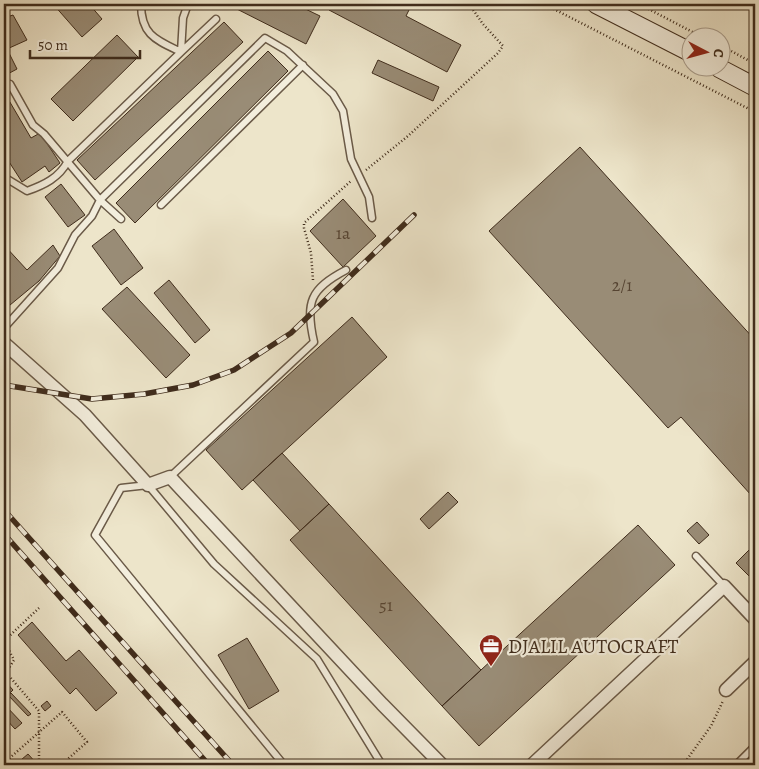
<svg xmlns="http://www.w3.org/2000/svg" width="759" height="769" font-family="Alegreya,serif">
	<rect width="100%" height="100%" fill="#ede5ca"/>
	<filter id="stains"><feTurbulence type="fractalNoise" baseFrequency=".004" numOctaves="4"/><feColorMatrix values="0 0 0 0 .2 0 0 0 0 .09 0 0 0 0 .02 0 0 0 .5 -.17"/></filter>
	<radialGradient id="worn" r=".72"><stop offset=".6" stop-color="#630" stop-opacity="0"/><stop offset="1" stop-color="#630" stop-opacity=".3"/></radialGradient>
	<!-- building -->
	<path fill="#998c76" stroke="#3f2c1c" d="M53,4H89L102,19L82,37Z
		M227,4H295L320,16L306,44Z
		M332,4H383L393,9L396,4H412L406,16L461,45L447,72L329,10Z
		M13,15L27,40L7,49L17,69L4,76V18Z
		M224,22L243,42L95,180L77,160Z
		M117,35L138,57L73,121L51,99Z
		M268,51L288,71L135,223L116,203Z
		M378,60L439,87L433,101L372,73Z
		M4,92L31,138L40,133L60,163L49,172L45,166L22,182L4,154Z
		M580,147L755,340V491L751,495L681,417L668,428L489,231Z
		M61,184L85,215L68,227L45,197Z
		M343,199L376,236L343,267L310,231Z
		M114,229L143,268L121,285L92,246Z
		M4,245L27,270L53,245L60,256L39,281L4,310Z
		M169,280L210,330L195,343L154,293Z
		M127,287L190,355L166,378L102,309Z
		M352,317L387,357L242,490L206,450Z
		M282,453L329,504L300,531L253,480Z
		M448,492L458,502L429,529L420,519Z
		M329,504L481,670L442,706L290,540Z
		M697,522L709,535L699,544L687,531Z
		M638,525L675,565L479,746L442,706Z
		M755,544V580L754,581L736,563Z
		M32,622L66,661L79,650L117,693L96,711L76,688L70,694L18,635Z
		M247,638L279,691L249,709L218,655Z
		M4,680L13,690L4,699Z
		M11,693L31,714L28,716L8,695Z
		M47,701L51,706L45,711L41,706Z
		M5,705L22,723L15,729L4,717Z
		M28,754L38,765H15Z"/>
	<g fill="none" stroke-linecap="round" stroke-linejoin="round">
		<!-- lane casing -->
		<g stroke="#6a5a48" stroke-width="9">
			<path id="lane" d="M141,4C141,35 156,40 181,52L216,19
				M10,84L33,125L44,134L100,200L121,219
				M4,177L27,191C44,185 59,178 68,161L181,52L183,18L188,4
				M161,205L303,65
				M4,328L58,268L75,235L92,216L100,200L265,38L287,51L333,94L343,111L351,159L369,197L372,218
				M170,477L314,342C305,302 310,289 346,270
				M696,556L724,586
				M284,765L95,535L121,488L148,485L214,564L317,659L382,765
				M736,765L755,746"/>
		</g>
		<!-- street casing -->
		<g stroke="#6a5a48" stroke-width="15">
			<path id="street" d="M4,343L85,415L148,485L170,477L382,704L442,765
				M726,690L755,662
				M532,765L724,586L755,619"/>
		</g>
		<!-- secondary casing -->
		<g stroke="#3f2c1c" stroke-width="20">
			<path id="secondary" d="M596,4L692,53
				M719,68L755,87"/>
		</g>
		<!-- path -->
		<path stroke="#3f2c1c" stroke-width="2.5" stroke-dasharray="1 2.5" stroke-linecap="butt" d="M544,4L755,112
			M639,4L704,38
			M722,46L755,64
			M366,170L408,136L498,53L503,46L483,24L469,4
			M313,280L311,253L304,228V223L351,181
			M4,670L39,711V765
			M6,673L14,660L4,641L39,608
			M4,763L62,712L87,742L61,765
			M683,765L711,726L723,701"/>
		<!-- lane -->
		<use href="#lane" stroke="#f3eedd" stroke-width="6"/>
		<!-- street -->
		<use href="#street" stroke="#f3eedd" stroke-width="12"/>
		<!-- secondary -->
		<use href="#secondary" stroke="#f3eedd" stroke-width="18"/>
		<!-- rail casing -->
		<g stroke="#3f2c1c" stroke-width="5.5">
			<path id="rail" d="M4,385L92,399L144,394L193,385L234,370L291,333L414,215
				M4,510L233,765
				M4,534L209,765"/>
		</g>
		<!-- rail -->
		<use href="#rail" stroke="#f3eedd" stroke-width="4" stroke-dasharray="11" stroke-linecap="butt"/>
	</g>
	<!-- icons -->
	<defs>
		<g id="office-pin" transform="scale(1.25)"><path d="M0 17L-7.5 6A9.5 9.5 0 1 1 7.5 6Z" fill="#8f2418" stroke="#f3eedd"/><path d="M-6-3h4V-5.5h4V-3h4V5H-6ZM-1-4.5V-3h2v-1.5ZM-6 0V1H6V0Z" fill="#fff"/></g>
	</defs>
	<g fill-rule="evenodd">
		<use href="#office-pin" x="491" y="646"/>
	</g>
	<g text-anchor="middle" stroke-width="4.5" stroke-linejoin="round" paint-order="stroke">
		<!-- number labels -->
		<g font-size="18" fill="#564432">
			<text x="343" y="239">1а</text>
			<text x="622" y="291">2/1</text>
			<text x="386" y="611">51</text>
		</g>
		<!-- poi labels -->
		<g font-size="20" fill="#3f2c1c" stroke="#f3eedd" text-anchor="start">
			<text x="508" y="653">DJALIL AUTOCRAFT</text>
		</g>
	</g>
	<!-- margin -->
	<rect width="759" height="769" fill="none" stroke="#ede5ca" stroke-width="20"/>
	<rect x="5" y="5" width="749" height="759" fill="none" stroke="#3f2c1c" stroke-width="2.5"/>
	<rect x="10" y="10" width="739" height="749" fill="none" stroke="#3f2c1c"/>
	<!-- north arrow -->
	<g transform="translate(706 52) rotate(96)"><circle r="24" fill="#f3eedd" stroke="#aba090"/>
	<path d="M0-4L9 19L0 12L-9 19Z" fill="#8f2418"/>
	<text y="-8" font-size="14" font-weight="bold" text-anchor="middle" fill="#3f2c1c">С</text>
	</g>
	<!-- scale -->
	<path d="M30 50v8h110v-8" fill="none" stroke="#3f2c1c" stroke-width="2.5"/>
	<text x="38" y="50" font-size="15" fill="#3f2c1c" stroke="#f3eedd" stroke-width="4" paint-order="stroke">50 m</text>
	<rect width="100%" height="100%" filter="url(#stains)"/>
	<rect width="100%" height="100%" fill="url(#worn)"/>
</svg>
